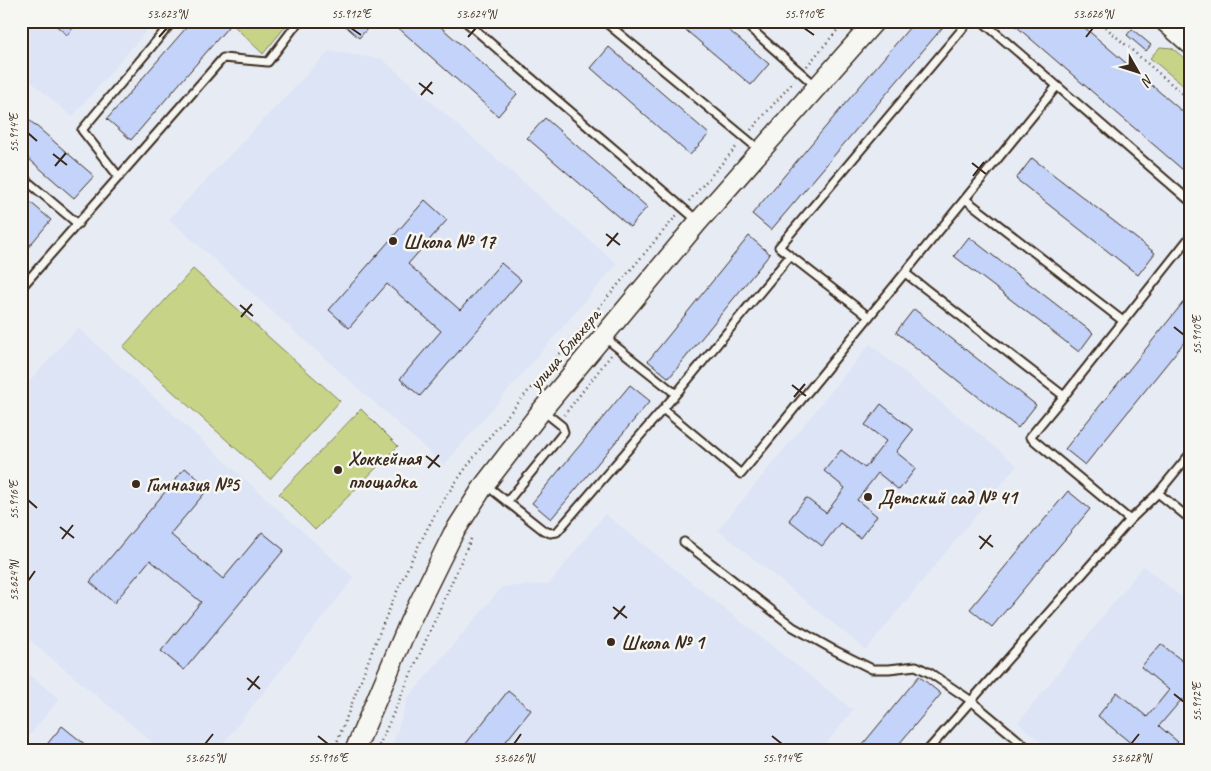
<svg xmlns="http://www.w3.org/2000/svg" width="1211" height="771" font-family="Caveat,sans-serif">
	<rect width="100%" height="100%" fill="#e7ecf4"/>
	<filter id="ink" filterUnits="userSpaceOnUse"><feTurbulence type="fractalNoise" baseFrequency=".02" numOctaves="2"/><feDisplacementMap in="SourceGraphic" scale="10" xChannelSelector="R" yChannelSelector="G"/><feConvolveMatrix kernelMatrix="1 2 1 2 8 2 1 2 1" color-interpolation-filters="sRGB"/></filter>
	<g filter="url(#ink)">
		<!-- built -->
		<path fill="#dce4f6" d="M21,21H155L72,117L21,73Z
			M329,51L382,59L617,264L444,465L169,219Z
			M78,328L354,578L218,750H162L21,633V390Z
			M870,344L1017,465L866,650L718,530Z
			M605,514L853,710L821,750H391L408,698L502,587L549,584Z
			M1143,566L1190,604V750H1051L1018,723Z
			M21,668L59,699L21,746Z"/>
		<!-- green -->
		<path fill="#c7d488" stroke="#817f53" d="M229,21H290L263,54Z
			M1160,47L1172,48L1190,63V91L1150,58Z
			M193,269L340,401L270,479L123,347Z
			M361,409L398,446L315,530L279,494Z"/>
		<!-- building -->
		<path fill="#c3d3f9" stroke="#3b2a1e" d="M51,21H79L67,35Z
			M192,21H221L228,27L131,140L107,119Z
			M340,21H374L359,38Z
			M399,21H434L517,94L498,116L395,25Z
			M675,21H718L769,64L751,85Z
			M915,21H948L771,230L752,214Z
			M1010,21H1077L1190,118V176Z
			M1132,29L1151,45L1146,51L1127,35Z
			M609,47L709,134L690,155L591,68Z
			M21,113L94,176L74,198L21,152Z
			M545,118L647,207L630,227L527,138Z
			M1032,158L1155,253L1138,275L1016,179Z
			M425,200L447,220L408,264L460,310L501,263L521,280L420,396L400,379L441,331L387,284L349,328L329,310Z
			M29,201L51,220L21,256V211Z
			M749,236L770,254L669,378L648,361Z
			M969,237L1093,333L1079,352L954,256Z
			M1190,294V335L1085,465L1065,449Z
			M914,309L1036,405L1018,428L896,332Z
			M630,385L650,401L551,519L532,503Z
			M881,404L913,430L896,452L916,468L899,490L878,473L857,500L877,516L860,538L840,523L822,546L789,520L806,498L826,513L845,488L824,471L841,450L865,468L886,441L865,425Z
			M185,468L209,488L170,534L223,579L262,532L284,550L184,670L161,651L201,602L150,560L114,603L90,582Z
			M1068,491L1090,509L992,627L970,609Z
			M1161,644L1190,667V705L1182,699L1159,726L1178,742L1171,750H1139L1098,716L1117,692L1147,717L1169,690L1141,667Z
			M919,676L941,694L894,750H858Z
			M508,691L531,710L499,750H461Z
			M62,726L92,750H47L44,748Z"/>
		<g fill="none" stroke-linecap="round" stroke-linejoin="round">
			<!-- lane casing -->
			<g stroke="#3b2a1e" stroke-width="11">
				<path id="lane" d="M465,21L698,221
					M604,21L761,151
					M742,21L817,87
					M982,21L1190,201
					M21,176L78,224
					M119,177L82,130L173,21
					M965,199L1123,321
					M905,273L1064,396L1190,237
					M21,288L223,58L268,62L299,21
					M869,317L779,247L969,21
					M604,337L676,394L663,409L741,474L1057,86
					M676,394L790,256
					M1064,396L1030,437L1130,520
					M486,485L543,530L550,533L557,532L663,409
					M1158,493L1190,519
					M507,502L564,432L562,426L542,410
					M684,542L793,627L834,650L872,669H889L916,666L930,673L970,700L1030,750
					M928,750L1130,520L1158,493L1190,454"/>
			</g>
			<!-- secondary casing -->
			<g stroke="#3b2a1e" stroke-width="22">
				<path id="secondary" d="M1164,21L1190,44
					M355,750L410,621L453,534L485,484L542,410L698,222L875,21"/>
			</g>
			<!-- path -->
			<path stroke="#3b2a1e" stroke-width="2.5" stroke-dasharray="1 4" stroke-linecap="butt" d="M1098,21L1190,100
				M807,66L845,21
				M751,130L794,81
				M689,201L738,145
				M564,415L612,354
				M334,750C365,670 394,587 436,513C451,487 469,464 486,441L677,215
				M377,750L471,539"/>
			<!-- lane -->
			<use href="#lane" stroke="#f6f6f2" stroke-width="7"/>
			<!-- secondary -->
			<use href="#secondary" stroke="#f6f6f2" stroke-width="19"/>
		</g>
	</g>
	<!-- ticks -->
	<path fill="none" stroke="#3b2a1e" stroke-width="2" d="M351,28L361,35M804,28L814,35M159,37L167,28M468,37L476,28M1086,37L1093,28M419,83L433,94M421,95L432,82M28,133L37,141M53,154L67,165M972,163L986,174M55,166L66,153M973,176L984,162M606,234L620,245M607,246L618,233M240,305L253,316M241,317L252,304M1174,327L1184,335M792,385L806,396M794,397L805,384M426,456L440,467M428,468L439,455M28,500L37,508M60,527L74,538M979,536L993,547M62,539L73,525M980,549L991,535M28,581L35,571M613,607L627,618M614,619L625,606M247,678L260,689M248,690L259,676M1174,694L1184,702M318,736L328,744M772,736L782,744M205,744L213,734M514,744L521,734M1131,744L1139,734"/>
	<!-- markers -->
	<g fill="#3b2a1e" stroke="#f6f6f2" stroke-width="2">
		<circle cx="393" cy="241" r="5"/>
		<circle cx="338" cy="470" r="5"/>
		<circle cx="136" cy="484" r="5"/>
		<circle cx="868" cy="497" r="5"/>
		<circle cx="611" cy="642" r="5"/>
	</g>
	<g text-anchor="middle" stroke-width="5" stroke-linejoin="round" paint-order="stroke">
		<!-- poi labels -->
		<g font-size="20" font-weight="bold" fill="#3b2a1e" stroke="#f6f6f2" text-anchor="start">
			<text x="403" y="248">Школа № 17</text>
			<text x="348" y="465">Хоккейная<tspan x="348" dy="23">площадка</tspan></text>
			<text x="146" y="491">Гимназия №5</text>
			<text x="878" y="504">Детский сад № 41</text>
			<text x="621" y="649">Школа № 1</text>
		</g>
		<!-- street labels -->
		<g font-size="20" fill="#3b2a1e" stroke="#f6f6f2">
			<text transform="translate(564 349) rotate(-50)" y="7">улица Блюхера</text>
		</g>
	</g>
	<!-- margin -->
	<rect width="1211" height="771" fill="none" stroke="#f6f6f2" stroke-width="55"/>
	<!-- north arrow -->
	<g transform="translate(1138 72) rotate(129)" stroke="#f6f6f2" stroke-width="4" paint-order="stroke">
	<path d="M0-4L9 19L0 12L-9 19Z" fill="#3b2a1e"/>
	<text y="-8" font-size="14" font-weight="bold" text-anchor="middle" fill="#3b2a1e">N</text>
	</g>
	<rect x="28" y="28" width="1156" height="716" fill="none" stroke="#3b2a1e" stroke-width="2"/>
	<g font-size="12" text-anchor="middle" fill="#3b2a1e">
		<text x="167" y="18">53.623°N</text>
		<text x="351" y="18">55.912°E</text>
		<text x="476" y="18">53.624°N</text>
		<text x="804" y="18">55.910°E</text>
		<text x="1093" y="18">53.626°N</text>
		<text transform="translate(14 133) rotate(-90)" y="4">55.914°E</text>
		<text transform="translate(1197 335) rotate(-90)" y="4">55.910°E</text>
		<text transform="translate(14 500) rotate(-90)" y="4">55.916°E</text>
		<text transform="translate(14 581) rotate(-90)" y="4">53.624°N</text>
		<text transform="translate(1197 702) rotate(-90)" y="4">55.912°E</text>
		<text x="205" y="762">53.625°N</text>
		<text x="328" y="762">55.916°E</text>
		<text x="514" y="762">53.626°N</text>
		<text x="782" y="762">55.914°E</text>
		<text x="1131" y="762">53.628°N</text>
	</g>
</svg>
